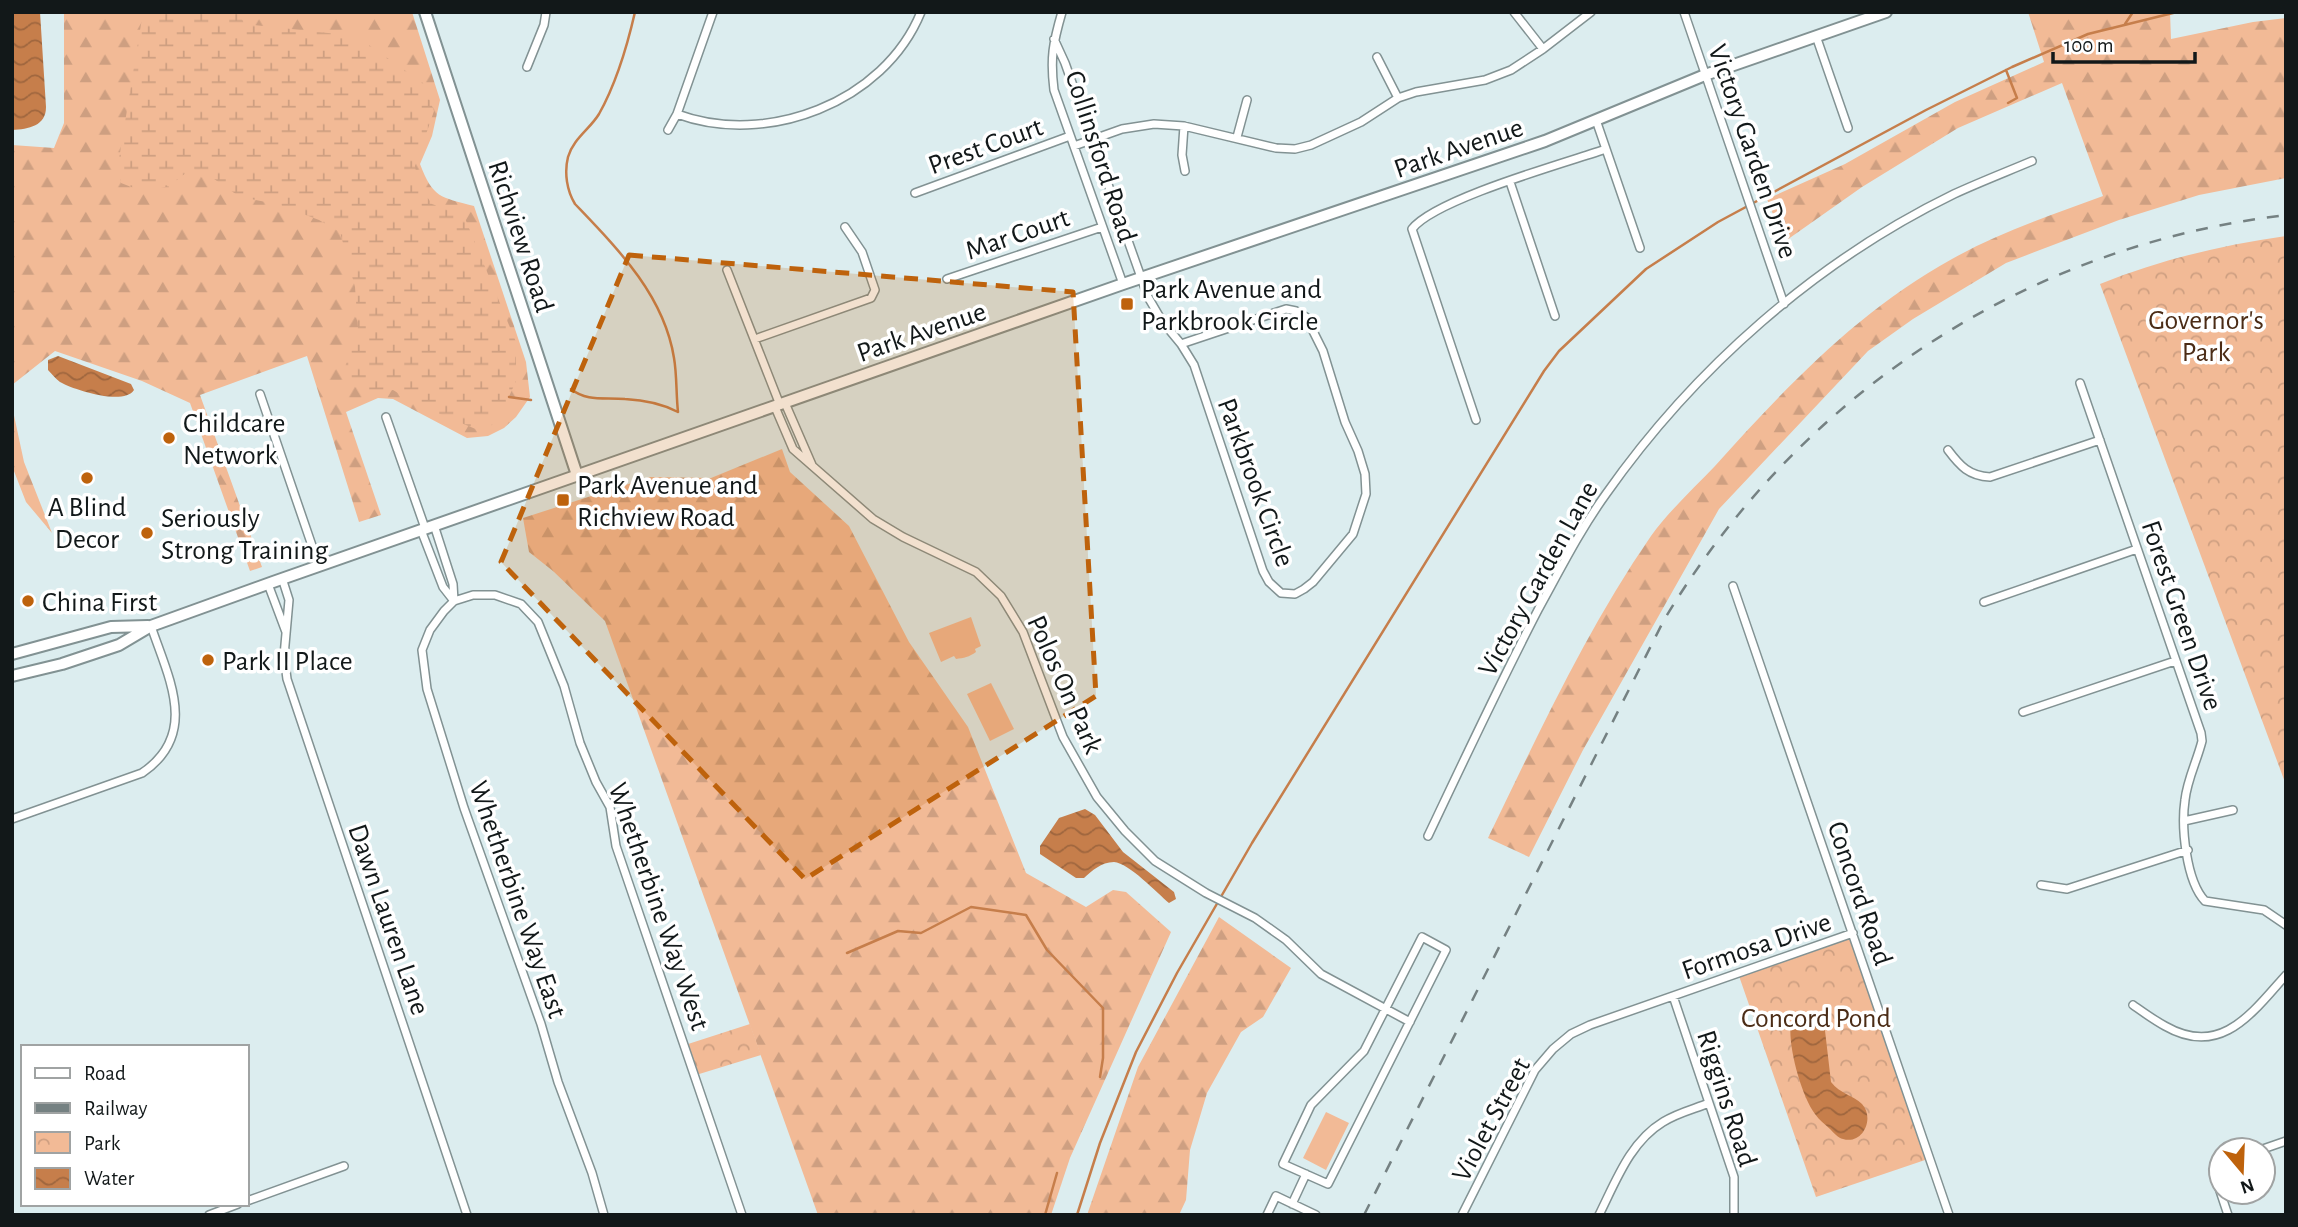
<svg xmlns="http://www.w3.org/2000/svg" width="2298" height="1227" font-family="'Alegreya Sans',sans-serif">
	<defs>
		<pattern id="forest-firs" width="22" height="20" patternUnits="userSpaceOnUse" patternTransform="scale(1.75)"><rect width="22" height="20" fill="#f2ba96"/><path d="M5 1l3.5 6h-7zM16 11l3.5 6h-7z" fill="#ce9f81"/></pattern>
		<pattern id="wetland-marsh" width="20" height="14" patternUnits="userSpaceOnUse" patternTransform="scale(1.75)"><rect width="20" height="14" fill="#f2ba96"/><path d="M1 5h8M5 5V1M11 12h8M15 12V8" fill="none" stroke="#ce9f81"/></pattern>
		<pattern id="park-crowns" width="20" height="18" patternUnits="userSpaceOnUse" patternTransform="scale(1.75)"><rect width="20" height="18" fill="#f2ba96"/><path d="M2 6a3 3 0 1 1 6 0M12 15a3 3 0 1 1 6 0" fill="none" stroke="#ce9f81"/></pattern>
		<pattern id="water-waves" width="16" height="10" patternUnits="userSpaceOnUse" patternTransform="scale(1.75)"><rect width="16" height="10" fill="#c67e4b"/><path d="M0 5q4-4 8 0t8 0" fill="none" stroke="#9f663e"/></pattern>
	</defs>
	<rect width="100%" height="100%" fill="#dcedef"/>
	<!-- forest -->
	<path fill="url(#forest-firs)" d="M64,12H412L440,100L432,136L420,164C433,198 440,197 474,206L526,362L530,397L516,417L504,428L488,436L467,438L393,399L378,398L346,412L381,515L359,522L307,356L200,395L262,567L250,571L190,403L142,381L55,351L12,385V145L54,148L64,123Z
		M2028,12H2170L2171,39L2253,22L2286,18V178L2199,195L2119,220L2006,263L1913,319L1868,351L1719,509L1583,750L1529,857L1488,838C1538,735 1586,630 1651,536C1669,511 1694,488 1715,466C1786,387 1859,310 1952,259C2000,232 2052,215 2103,196L2062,83L1958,128L1862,187L1784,242L1767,199L1845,164L1955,102L2044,62Z
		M12,406L24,462L52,533L26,502L12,466Z
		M782,449L790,472L849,526L909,642L968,727L1026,873L1086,907L1113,890L1126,892L1171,932L1070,1158L1051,1215H818L605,621L553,571L529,552L523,518L650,477L711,478Z
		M1219,917L1291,968L1263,1017L1241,1032L1207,1093L1190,1150L1186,1200L1179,1215H1087L1138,1067Z"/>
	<!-- wetland -->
	<path fill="url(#wetland-marsh)" d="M143,12H237L245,24L356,36L423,83L434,111L415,166L418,184L432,204L464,216L516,342V381L503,410L491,426L478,430L418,405L393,390C365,394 362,394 344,370L358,328L355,287L340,232L319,220L277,204L240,197L204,172L191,169L169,186L144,192L121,183L119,159Z"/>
	<!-- park -->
	<path fill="url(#park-crowns)" d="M2286,236V785L2100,284C2159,260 2222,245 2286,236Z
		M1851,937L1928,1159L1816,1197L1739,976Z
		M750,1024L761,1055L696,1075L685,1045Z"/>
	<!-- pitch -->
	<path fill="#f2ba96" d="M971,617L981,646L975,649L976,652C969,657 964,658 956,659L954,656L941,662L929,633Z
		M991,683L1014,729L990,741L967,694Z
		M1326,1112L1349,1123L1326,1170L1303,1158Z"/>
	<!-- water -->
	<path fill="url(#water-waves)" d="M12,12H40L46,107C46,126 29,129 12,130Z
		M58,356L131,384L134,390C124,406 74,390 60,382C56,379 52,374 48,370V360Z
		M1085,809L1095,815L1123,852L1174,892L1176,899L1169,903C1157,893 1129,863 1114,862C1101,862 1092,871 1084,878H1076L1040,854V846L1059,818Z
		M1811,1012L1819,1013L1824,1022L1831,1082C1840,1094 1853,1095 1862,1104C1875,1118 1863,1145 1843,1139C1838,1138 1833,1132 1830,1129C1825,1124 1819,1120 1815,1114C1801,1095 1787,1044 1791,1021L1801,1014Z"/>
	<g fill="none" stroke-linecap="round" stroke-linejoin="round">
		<!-- stream -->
		<path stroke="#c67e4b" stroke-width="2.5" d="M635,12C627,47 617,82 599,114C590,129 573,139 568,157C564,173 567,191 575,204C617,248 664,295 674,358C677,375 676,394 678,412
			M2125,24L2133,12
			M2006,70L2017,98L2008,103
			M571,389C587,402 605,397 625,399C644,400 661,403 678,412
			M509,397L531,400
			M847,953L898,931L921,933L971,907L1026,915L1047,950L1103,1008V1058L1100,1077
			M1045,1215L1057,1173
			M1077,1215L1100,1143L1136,1052L1177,973L1252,843L1544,371L1559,351L1646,269L1718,222L1926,110L2012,67L2088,34L2177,12"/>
		<!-- street casing -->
		<g stroke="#829293" stroke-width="10">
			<path id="street" d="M1062,12C1053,43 1050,58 1054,90L1123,284
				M1514,12L1543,49
				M1684,12L1784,304
				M1816,36L1848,128
				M1054,39L1065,63L1148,297L1162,321L1181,344
				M1377,57L1398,98
				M527,67L544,25L546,12
				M677,114C766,147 884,103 921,12
				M1596,120L1640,248
				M1184,126L1182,155L1185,171
				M668,130L677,114L713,12
				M1237,137L1247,100
				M1074,146L1122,129L1154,124L1184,126L1276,148L1295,149L1311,145L1361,122L1398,98L1416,92L1485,80L1511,70L1543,49L1591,12
				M1510,182L1555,316
				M915,193L1070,136
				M727,270L780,405
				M947,279L1102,227
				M1286,309L1296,311L1306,317L1323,351L1345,422L1358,451L1365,474L1366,494L1353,534L1313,582L1304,589L1295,594L1281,593L1269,582L1263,571L1194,365L1181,344Z
				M755,339L871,298L875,290L862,252L845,227
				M2080,383L2201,733L2202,741C2197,761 2187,780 2185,800C2181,827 2186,881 2205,901L2264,910L2286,925
				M260,394L319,566
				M785,403L812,465
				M775,407L793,449L873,519L903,537L976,572L1001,596L1023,632L1063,737L1097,797L1125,831L1155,861L1206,893L1255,918L1286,940L1321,974L1410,1022
				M386,417L425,528
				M1476,420L1412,229C1435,199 1565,163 1606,149
				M1948,450C1960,466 1969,476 1990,477L2100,440
				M434,525L453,584L454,601
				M421,530L443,587L454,601
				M282,578L289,600L284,656L287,679L467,1215
				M268,584L286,632
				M1733,586L1949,1215
				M1984,602L2137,549
				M2023,712L2175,661
				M12,819L142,773C200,734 168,677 151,626
				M2184,821L2233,810
				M1428,836C1464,760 1500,683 1539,608C1560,570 1580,530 1606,494C1694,369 1816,261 1954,194C1980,182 2006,172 2032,161
				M2041,885L2067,889L2188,850
				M1422,937L1446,950L1328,1184L1283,1164L1311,1105L1364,1051Z
				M1673,996L1734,1177V1215
				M2133,1005C2143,1012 2154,1020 2165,1026C2221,1058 2252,1013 2286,975
				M2260,1150L2286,1141
				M2221,1172L2219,1188L2228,1215
				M247,1201L344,1166
				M1292,1204L1306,1174
				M209,1215L238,1204
				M604,1215L592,1173L558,1082L541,1024L464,808L427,689L422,650L430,630L444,611L454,601L473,595H495L521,604L538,622L564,686L580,743L596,782L610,807L616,846L742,1215
				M1267,1215L1276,1196L1316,1215
				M1462,1215L1535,1070L1553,1049L1571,1034L1590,1025L1853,933
				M1599,1215C1616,1181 1630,1142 1663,1122C1677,1113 1694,1109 1709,1103"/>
		</g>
		<!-- secondary casing -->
		<g stroke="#829293" stroke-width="14">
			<path id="secondary" d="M425,12L577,475
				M12,654L111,627L148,626
				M12,676L62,664L119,645L151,626L273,582L1123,284L1545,141L1705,75L1886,12"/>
		</g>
		<!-- street -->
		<use href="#street" stroke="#fff" stroke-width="7"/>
		<!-- secondary -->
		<use href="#secondary" stroke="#fff" stroke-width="10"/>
		<!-- rail -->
		<path stroke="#758182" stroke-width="2.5" stroke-dasharray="12 12" stroke-linecap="butt" d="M1364,1215L1664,620C1799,395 2024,246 2286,215"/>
	</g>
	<!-- marked area -->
	<path fill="#be620c" fill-opacity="0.2" stroke="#be620c" stroke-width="5" stroke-dasharray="14 9" stroke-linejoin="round" d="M629,255L1073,292L1096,696L805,879L501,562Z"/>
	<!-- markers -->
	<g fill="#be620c" stroke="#fff" stroke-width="2.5">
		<rect x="1120" y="297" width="14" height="14" rx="3.5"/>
		<circle cx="169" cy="438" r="7"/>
		<circle cx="87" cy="478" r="7"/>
		<rect x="556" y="493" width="14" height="14" rx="3.5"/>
		<circle cx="147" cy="533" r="7"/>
		<circle cx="28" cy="601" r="7"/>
		<circle cx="208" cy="660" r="7"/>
	</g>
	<g text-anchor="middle" stroke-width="7" stroke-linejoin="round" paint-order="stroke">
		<!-- street labels -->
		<g font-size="28" fill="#121819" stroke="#fff">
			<text transform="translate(985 145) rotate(-20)" y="10">Prest Court</text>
			<text transform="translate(1458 147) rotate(-19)" y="10">Park Avenue</text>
			<text transform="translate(1754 151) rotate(71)" y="10">Victory Garden Drive</text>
			<text transform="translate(1102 156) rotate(72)" y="10">Collinsford Road</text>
			<text transform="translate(1017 233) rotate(-19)" y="10">Mar Court</text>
			<text transform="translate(522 236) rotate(72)" y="10">Richview Road</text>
			<text transform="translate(921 331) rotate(-19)" y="10">Park Avenue</text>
			<text transform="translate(1257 482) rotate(70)" y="10">Parkbrook Circle</text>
			<text transform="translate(1537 578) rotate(-61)" y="10">Victory Garden Lane</text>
			<text transform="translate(2183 615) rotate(71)" y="10">Forest Green Drive</text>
			<text transform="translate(1066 684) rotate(66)" y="10">Polos On Park</text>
			<text transform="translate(1861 893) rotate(71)" y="10">Concord Road</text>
			<text transform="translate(519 899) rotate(71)" y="10">Whetherbine Way East</text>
			<text transform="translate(660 906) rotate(71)" y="10">Whetherbine Way West</text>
			<text transform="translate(390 919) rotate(71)" y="10">Dawn Lauren Lane</text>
			<text transform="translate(1756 945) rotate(-19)" y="10">Formosa Drive</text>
			<text transform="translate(1728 1098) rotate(72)" y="10">Riggins Road</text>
			<text transform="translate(1490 1119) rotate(-62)" y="10">Violet Street</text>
		</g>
		<!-- poi labels -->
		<g font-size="28" fill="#121819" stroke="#fff" text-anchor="start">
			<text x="1141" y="298">Park Avenue and<tspan x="1141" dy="32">Parkbrook Circle</tspan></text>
			<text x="183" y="432">Childcare<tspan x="183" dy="32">Network</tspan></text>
			<text x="577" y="494">Park Avenue and<tspan x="577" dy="32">Richview Road</tspan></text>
			<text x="87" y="516" text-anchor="middle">A Blind<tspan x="87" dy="32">Decor</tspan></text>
			<text x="161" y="527">Seriously<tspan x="161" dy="32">Strong Training</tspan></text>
			<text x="42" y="611">China First</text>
			<text x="222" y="670">Park II Place</text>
		</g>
		<!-- park labels -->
		<g font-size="28" fill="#4b2c16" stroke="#fff">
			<text x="2206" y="329">Governor's<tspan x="2206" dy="32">Park</tspan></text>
			<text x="1816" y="1027">Concord Pond</text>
		</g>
	</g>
	<!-- border -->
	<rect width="2298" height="1227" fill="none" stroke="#121819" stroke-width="28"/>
	<!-- legend -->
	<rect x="21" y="1045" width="228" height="161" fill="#ffffff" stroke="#a0a3a3" stroke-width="2"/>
	<rect x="35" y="1068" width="35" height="10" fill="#ffffff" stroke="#a0a3a3" stroke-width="2"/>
	<text x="84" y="1080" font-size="21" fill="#121819">Road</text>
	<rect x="35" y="1103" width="35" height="10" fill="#758182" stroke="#a0a3a3" stroke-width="2"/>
	<text x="84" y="1115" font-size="21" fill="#121819">Railway</text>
	<rect x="35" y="1132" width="35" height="21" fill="url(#park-crowns)" stroke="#a0a3a3" stroke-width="2"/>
	<text x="84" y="1150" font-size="21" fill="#121819">Park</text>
	<rect x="35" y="1168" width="35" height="21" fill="url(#water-waves)" stroke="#a0a3a3" stroke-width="2"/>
	<text x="84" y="1185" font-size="21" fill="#121819">Water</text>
	<!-- north arrow -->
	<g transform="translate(2242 1171) rotate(161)"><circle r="33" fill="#ffffff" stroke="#a0a3a3" stroke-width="2"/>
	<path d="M0-5L12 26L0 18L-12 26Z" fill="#be620c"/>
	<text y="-10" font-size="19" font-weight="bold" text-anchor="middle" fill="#121819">N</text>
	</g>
	<!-- scale -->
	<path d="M2053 52v10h142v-10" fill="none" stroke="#121819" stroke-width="3.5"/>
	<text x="2064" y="52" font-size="21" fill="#121819" stroke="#ffffff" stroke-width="5" paint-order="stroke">100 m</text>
</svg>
